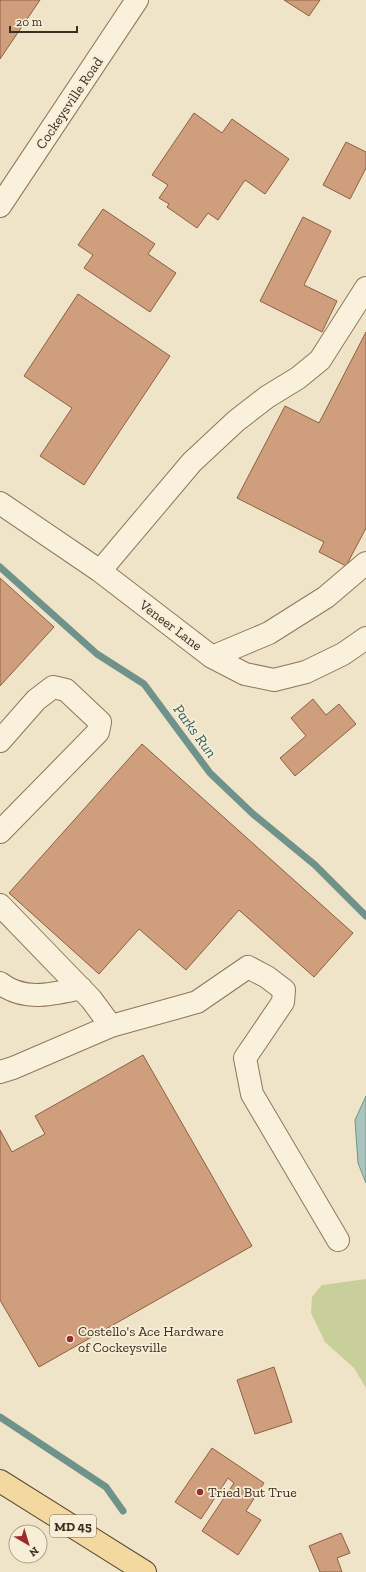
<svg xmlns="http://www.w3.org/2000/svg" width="366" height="1572" font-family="'Zilla Slab',serif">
	<rect width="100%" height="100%" fill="#f0e4c8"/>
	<!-- green -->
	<path fill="#c9cf9b" d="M366,1279V1388L354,1368L325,1342L311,1313L312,1297L322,1285Z"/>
	<!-- water -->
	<path fill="#a9c4bc" stroke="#6f938a" d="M366,1096V1183L358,1163L355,1120Z"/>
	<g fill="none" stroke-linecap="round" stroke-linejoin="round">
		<!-- stream -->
		<path stroke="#6f938a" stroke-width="7" d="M0,567L97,654L144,684L210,773L253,814L315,865L366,916
			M0,1417L106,1487L123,1511"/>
	</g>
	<!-- building -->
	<path fill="#cf9f7d" stroke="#8d5f41" d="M0,0H40L0,59Z
		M284,0H320L309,16Z
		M194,113L222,133L232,119L289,159L265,194L245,180L218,220L208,213L197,228L167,207L169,204L159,198L168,185L152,175Z
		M346,142L366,152V168L350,199L323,185Z
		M103,209L155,244L148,254L176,273L150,312L84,268L93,255L78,245Z
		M303,217L331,231L304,285L337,301L322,332L260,301Z
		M78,294L170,356L84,485L40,456L72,408L24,376Z
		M366,332V528L346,566L319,552L324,542L237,498L285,406L319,423Z
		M0,578L54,627L0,686Z
		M313,699L326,715L339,704L356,724L295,776L280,758L306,736L291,718Z
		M142,744L353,933L314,977L239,910L186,970L139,929L99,974L9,893Z
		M143,1055L252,1246L39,1367L0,1300V1130L12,1152L45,1134L35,1116Z
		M274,1367L292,1422L255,1434L237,1380Z
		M212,1448L264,1483L246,1511L261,1520L238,1555L202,1531L234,1483L228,1478L201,1519L175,1502Z
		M341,1533L350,1553L337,1558L342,1572H320L309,1546Z"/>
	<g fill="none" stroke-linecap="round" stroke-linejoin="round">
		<!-- minor casing -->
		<g stroke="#8d765c" stroke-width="24">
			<path id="minor" d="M0,206L137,0
				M0,503L100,571L212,657L245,674L274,680L306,672L343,654L366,638
				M100,571L192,462L236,421L267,397L298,378L320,360L366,288
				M212,657L269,633L326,597L366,563
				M0,741L36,700L53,687L66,690L100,722L98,732L0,832
				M0,905L91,999L111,1026
				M0,983C24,1002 53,994 81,988
				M0,1072L13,1068L111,1026L197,1002L248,967L267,977L284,990L283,1002L245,1058L252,1094L338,1240"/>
		</g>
		<!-- major casing -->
		<g stroke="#5b4430" stroke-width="24">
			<path id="major" d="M0,1481L145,1572"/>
		</g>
		<!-- minor -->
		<use href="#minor" stroke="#faf1dc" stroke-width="22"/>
		<!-- major -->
		<use href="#major" stroke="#f3d9a0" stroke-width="22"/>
	</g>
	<!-- markers -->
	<g fill="#9e2a2b" stroke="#f7eed8" stroke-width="1.5">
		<circle cx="70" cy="1339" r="4"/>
		<circle cx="200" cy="1492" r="4"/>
	</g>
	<g text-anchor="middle" stroke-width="3.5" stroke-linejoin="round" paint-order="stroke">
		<!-- shield labels -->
		<rect fill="#f7eed8" stroke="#756857" stroke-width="1" x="50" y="1515" width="46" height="22" rx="3"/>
		<g font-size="13" font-weight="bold" fill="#3d2e20">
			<text x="73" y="1531">MD 45</text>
		</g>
		<!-- street labels -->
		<g font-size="14" fill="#3d2e20" stroke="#f7eed8">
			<text transform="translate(69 103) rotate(-56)" y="5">Cockeysville Road</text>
			<text transform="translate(171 625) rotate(37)" y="5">Veneer Lane</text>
		</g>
		<!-- poi labels -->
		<g font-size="14" fill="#3d2e20" stroke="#f7eed8" text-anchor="start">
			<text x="78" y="1336">Costello's Ace Hardware<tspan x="78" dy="16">of Cockeysville</tspan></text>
			<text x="208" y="1497">Tried But True</text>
		</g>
		<!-- water labels -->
		<g font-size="15" font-style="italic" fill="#2f5d5a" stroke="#f7eed8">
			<text transform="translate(195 731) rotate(54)" y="5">Parks Run</text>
		</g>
	</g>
	<!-- north arrow -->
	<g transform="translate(28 1544) rotate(142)"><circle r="19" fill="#f7eed8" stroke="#ada18e"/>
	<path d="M0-3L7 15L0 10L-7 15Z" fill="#9e2a2b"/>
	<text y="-6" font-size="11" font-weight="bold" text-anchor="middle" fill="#3d2e20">N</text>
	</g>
	<!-- scale -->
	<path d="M10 26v6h67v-6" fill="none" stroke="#3d2e20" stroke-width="2"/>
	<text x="16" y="26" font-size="12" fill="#3d2e20" stroke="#f7eed8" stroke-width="3" paint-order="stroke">20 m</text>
</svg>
